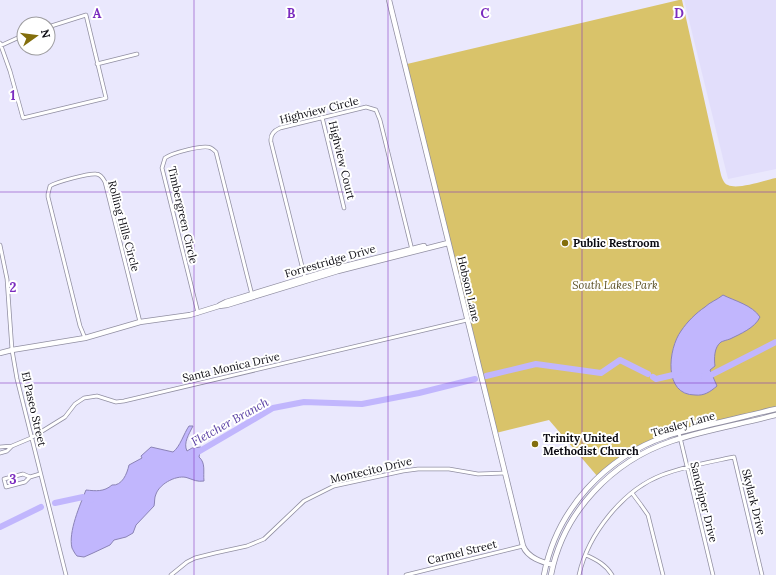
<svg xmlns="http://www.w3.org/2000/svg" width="776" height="575" font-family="Lora,serif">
	<rect width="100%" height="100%" fill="#eae8fd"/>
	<!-- built -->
	<path fill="#e2defb" d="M684,0H776V169L728,179Z"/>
	<!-- green -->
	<path fill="#d9c36a" d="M679,0H682L721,175C722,178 724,184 728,185C738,190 765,180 776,178V408L679,433L647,444L598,477L549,420L496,433L407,64Z"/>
	<!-- water -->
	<path fill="#c1b6fd" stroke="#8b83b6" d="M723,295C735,301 752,305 760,317C755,328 740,334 730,339C727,340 723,341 721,342C714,347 714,359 715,366L710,370L717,386C710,392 704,396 695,395C663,395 668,349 681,331C687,322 696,313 705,307C710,302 717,300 723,295Z
		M189,426H193C189,434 183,443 187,451L192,448L201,447L199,457C206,463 203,472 204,481C197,482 194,480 188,478C178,474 160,483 156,494C154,498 155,502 154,506L136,525L133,533L126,537L114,540L110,545L93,553L84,557L77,556C75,554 73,550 72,548C68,532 80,505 86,490C96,491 104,492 112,485C122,486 127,474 129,465L142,458L141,456L151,447L173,452C180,447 184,433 189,426Z"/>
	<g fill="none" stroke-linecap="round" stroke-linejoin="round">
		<!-- river -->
		<path stroke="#c1b6fd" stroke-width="6" d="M486,376L536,364L601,373L620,360L648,374
			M704,376H709L776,342
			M653,377L656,379L673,375H679
			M193,455L273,408L304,402L362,404L419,393L475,379
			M55,503L83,497L91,500
			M0,527L41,507"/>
		<!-- street casing -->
		<g stroke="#918fa2" stroke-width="4.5">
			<path id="street" d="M0,43L10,71L23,118L106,98L86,15L48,27
				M0,46L24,35
				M97,64L137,54
				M322,117L344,208
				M0,245L7,279L12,350L17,379L66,575
				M305,278L271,142C270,135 273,131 280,128L366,107L376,110L380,120L412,250
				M198,313L162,168L165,158C172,153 204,144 211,148C213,149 214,150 216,152L252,295
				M85,338L80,326L48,197V194L50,186C56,182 89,173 96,174C100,174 103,178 105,182L140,322
				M679,433L713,575
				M0,447L12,446
				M0,453L7,451L12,446L31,438L65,417L75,404L84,398L97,396L116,402L124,401L467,320
				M30,477L23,474L4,479L6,487L25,482L30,477L40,474
				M632,493L641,505L648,515L663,575
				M586,555C597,560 606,565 612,575
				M171,575L187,562L195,558L215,553L247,546L264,539L304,501L334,486L403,471L418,469H449L478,474L505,473
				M406,575L523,546
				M579,575C588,534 623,490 662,475C685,466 710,462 734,457L762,575"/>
		</g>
		<!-- secondary casing -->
		<g stroke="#918fa2" stroke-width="6">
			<path id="secondary" d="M389,0L523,546C528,558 542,562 553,565
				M220,305L226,302L337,268L424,246
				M0,353L12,350L85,338L140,322L190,315L219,306L227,305L338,271L448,243
				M544,575C556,510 605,457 667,436C680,431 694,429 708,425C731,420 753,414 776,409
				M551,575C563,512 612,461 672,441C705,430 742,424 776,415"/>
		</g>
		<!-- street -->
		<use href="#street" stroke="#fff" stroke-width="3"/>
		<!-- secondary -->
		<use href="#secondary" stroke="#fff" stroke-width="4.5"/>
	</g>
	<!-- grid -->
	<path fill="none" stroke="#7b2cbf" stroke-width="1" stroke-opacity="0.55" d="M194,0V575M388,0V575M582,0V575M0,192H776M0,383H776"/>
	<!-- markers -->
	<g fill="#836e0c" stroke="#fff" stroke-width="1.5">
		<circle cx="565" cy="243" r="4"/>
		<circle cx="535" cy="444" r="4"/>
	</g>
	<g text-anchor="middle" stroke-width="4" stroke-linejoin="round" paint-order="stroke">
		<!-- street labels -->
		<g font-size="11" fill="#0c0b12" stroke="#fff">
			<text transform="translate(319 110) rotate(-14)" y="4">Highview Circle</text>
			<text transform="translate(342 160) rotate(76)" y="4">Highview Court</text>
			<text transform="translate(183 215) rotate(77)" y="4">Timbergreen Circle</text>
			<text transform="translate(124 226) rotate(75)" y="4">Rolling Hills Circle</text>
			<text transform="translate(330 261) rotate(-16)" y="4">Forrestridge Drive</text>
			<text transform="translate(469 289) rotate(77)" y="4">Hobson Lane</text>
			<text transform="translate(231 367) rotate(-13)" y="4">Santa Monica Drive</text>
			<text transform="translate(34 409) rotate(77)" y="4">El Paseo Street</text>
			<text transform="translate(683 424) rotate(-16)" y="4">Teasley Lane</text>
			<text transform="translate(371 470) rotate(-13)" y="4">Montecito Drive</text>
			<text transform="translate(704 502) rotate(76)" y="4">Sandpiper Drive</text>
			<text transform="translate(754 502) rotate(76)" y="4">Skylark Drive</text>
			<text transform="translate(462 552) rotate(-14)" y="4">Carmel Street</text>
		</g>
		<!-- poi labels -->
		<g font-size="11" font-weight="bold" fill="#0c0b12" stroke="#fff" text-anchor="start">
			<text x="573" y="247">Public Restroom</text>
			<text x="543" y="442">Trinity United<tspan x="543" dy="13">Methodist Church</tspan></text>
		</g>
		<!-- park labels -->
		<g font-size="11" font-style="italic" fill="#5d5228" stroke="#fff">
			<text x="615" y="289">South Lakes Park</text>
		</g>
		<!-- water labels -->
		<g font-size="12" font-style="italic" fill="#593fa3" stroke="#fff">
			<text transform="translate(230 422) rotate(-29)" y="4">Fletcher Branch</text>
		</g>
	</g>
	<g font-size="13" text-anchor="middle" font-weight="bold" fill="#7b2cbf" stroke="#fff" stroke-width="4" stroke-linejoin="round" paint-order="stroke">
		<text x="97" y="18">A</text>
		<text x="291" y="18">B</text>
		<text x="485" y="18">C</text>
		<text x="679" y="18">D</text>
		<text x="13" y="100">1</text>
		<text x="13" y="292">2</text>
		<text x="13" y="484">3</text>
	</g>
	<!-- north arrow -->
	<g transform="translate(36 36) rotate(76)"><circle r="19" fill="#ffffff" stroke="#9e9da0"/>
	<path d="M0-3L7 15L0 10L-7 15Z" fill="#836e0c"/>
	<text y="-6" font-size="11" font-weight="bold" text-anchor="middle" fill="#0c0b12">N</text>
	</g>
</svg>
